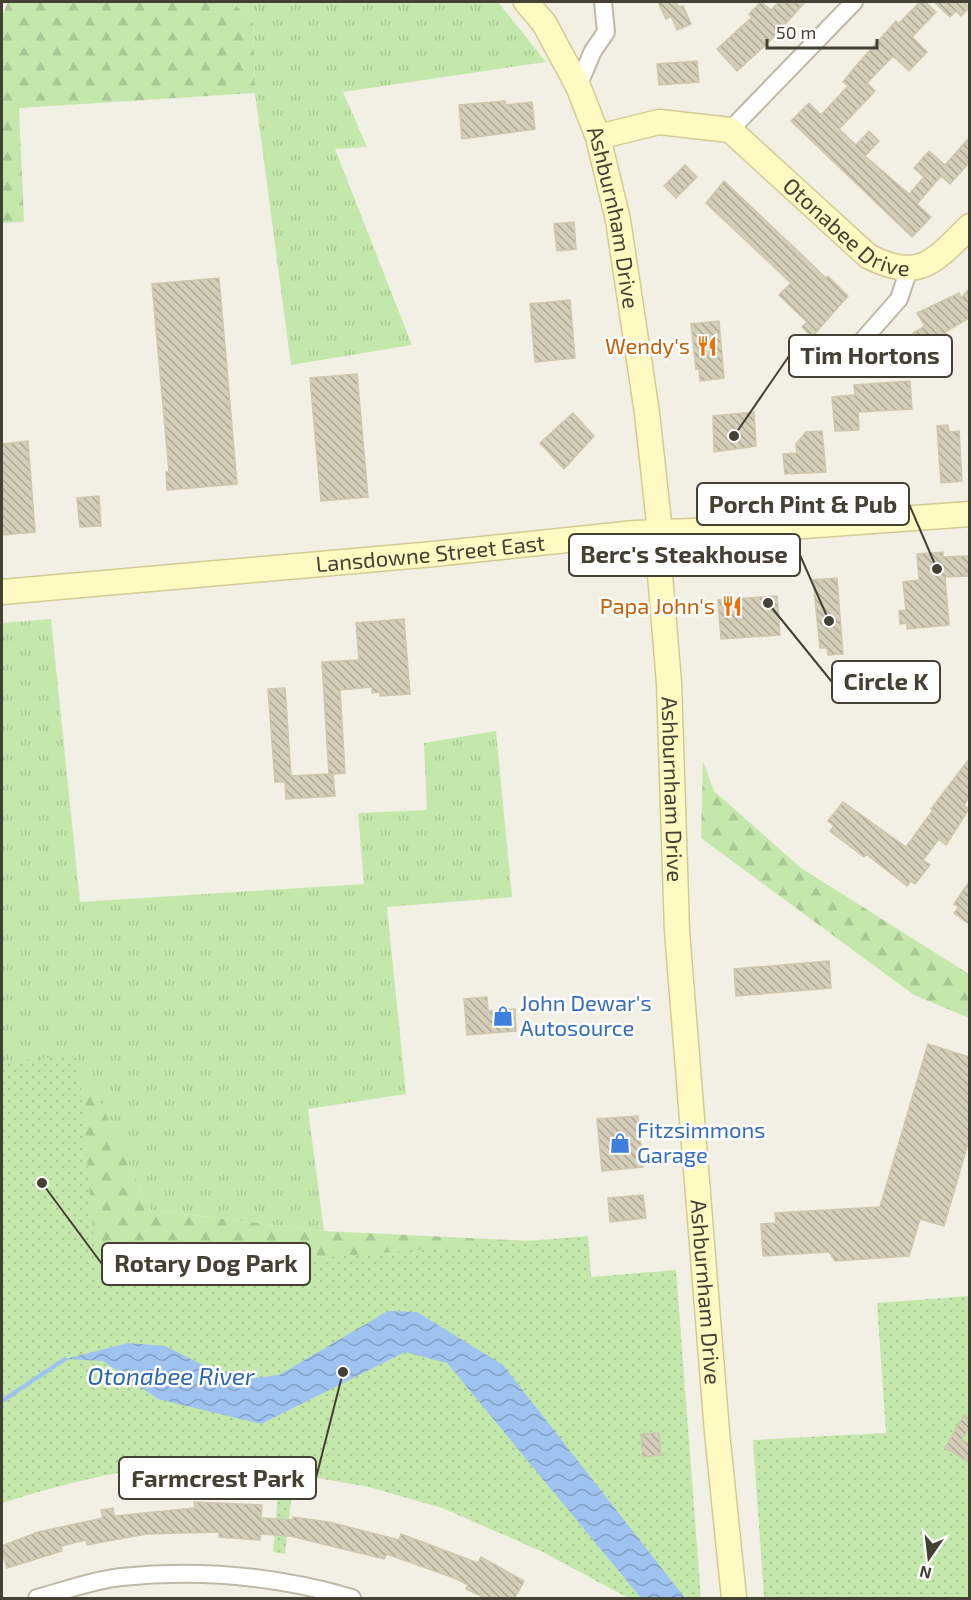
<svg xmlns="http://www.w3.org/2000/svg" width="971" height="1600" font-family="'Exo 2',sans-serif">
	<defs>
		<pattern id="grass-tufts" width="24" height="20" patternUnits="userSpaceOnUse" patternTransform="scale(1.5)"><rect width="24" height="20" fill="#c4e8ac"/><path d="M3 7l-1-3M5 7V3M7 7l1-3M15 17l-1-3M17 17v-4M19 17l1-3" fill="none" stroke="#aac895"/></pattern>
		<pattern id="forest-firs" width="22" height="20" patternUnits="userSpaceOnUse" patternTransform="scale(1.5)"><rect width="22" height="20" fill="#c4e8ac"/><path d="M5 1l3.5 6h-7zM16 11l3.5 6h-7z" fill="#aac895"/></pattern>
		<pattern id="park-dots" width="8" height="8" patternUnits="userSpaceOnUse" patternTransform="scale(1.5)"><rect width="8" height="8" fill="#c4e8ac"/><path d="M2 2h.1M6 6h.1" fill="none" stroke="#aac895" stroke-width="1.8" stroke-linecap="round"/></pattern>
		<pattern id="water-waves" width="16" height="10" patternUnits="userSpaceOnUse" patternTransform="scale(1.5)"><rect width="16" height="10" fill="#9fc3f1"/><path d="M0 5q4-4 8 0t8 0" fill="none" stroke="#83a0c4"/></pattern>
		<pattern id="building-back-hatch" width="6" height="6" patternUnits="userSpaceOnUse" patternTransform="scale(1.5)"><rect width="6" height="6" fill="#d4cdb9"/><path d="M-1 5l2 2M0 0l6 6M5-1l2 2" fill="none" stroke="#aea897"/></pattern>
	</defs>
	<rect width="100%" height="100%" fill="#f2f0e4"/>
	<!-- grass -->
	<path fill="url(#grass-tufts)" d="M233,2H498L546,62L343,92L367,147L335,149L412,345L291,365L255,93L253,24Z
		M51,619L80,902L364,884L358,813L427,810L424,743L496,731L512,897L387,907L406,1094L308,1109L324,1231L150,1210L89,1078L71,1084L2,1089V623Z"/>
	<!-- forest -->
	<path fill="url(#forest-firs)" d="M8,2H233L253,24L255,93L19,108L24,222L2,223V17Z
		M703,761L714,791L801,868L969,974V1018L914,995L701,838Z
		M89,1077L150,1210L324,1231L532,1241L2,1312L71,1084Z"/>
	<!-- park -->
	<path fill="url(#park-dots)" d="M78,1056L97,1276L588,1236L591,1277L676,1270L701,1598H628L543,1552L442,1508L369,1487L294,1474L285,1554L273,1552L280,1471C242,1468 201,1464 162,1467C107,1472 53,1487 2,1503V1061Z
		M969,1296V1598H764L753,1440L886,1433L877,1303Z"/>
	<!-- water -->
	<path fill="url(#water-waves)" d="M388,1311L417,1312L503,1365L685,1598H641L447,1363L405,1352L261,1424L158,1399L103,1361L65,1359L128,1343L165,1346L207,1367L253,1378L279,1375Z"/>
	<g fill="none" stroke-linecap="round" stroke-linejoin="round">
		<!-- stream -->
		<path stroke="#9fc3f1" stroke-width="4.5" d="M2,1401L65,1359"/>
	</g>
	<!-- building -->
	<path fill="url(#building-back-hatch)" stroke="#cfc6ad" stroke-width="1.5" d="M658,2H676L679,7L683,6L691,24L677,30L671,16L666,19Z
		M761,2L771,10L779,2H805L770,41L737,71L717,49L752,17L749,14Z
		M920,2H925L936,12L912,37L927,52L909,71L893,56L867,83L875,91L839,129L856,145L869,131L879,141L865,156L909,194L924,177L914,168L929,151L945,165L969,138V163L950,184L941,176L917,204L931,217L912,237L791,121L809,103L821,115L848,86L843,82L855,67L896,21L898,24Z
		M934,2H965L969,8L961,16L956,11L950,17Z
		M697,61L699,82L659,85L657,64Z
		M505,101L506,105L532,102L535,129L462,139L459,105Z
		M685,165L697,177L676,198L664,186Z
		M724,181L826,278L828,276L848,296L812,337L802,327L807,322L779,295L791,283L706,203Z
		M574,222L576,249L557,251L554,224Z
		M219,278L237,484L167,490L166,472H169L152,284Z
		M969,289V318L945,332L948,336L923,351L913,333L925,326L917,313L959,293L961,298Z
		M570,300L575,358L535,362L530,304Z
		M719,321L724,378L700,381L699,368L696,369L691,324Z
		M357,374L368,497L321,501L310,378Z
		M910,381L912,409L858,412L859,430L835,431L832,397L855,395L854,385Z
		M754,412L756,446L714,452L713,416Z
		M573,413L594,436L564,469L540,443Z
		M948,425L949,432L959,431L962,481L941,483L937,426Z
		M822,431L826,472L785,474L783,454L797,453L796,444L806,432Z
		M28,441L35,532L2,535V444Z
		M99,496L101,526L80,527L77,498Z
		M943,552V557L969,556V576L945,577L949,625L907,629V623L900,624L899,611L906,610L903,582L919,580L917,554Z
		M837,578L843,654L828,655L827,648H820L813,580Z
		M777,596L780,635L721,639L718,600Z
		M404,619L410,694L380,696V692L372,693V687L340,690L345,773L333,774L335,796L286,799L285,782H275L268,689L285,688L291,776L329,774L322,662L359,660L356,623Z
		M969,759V797L964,805L969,809L946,845L939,839L923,860L930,865L915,884L911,881L907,886L866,854L864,857L830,831L834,826L828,821L843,802L906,847L933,810L931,809Z
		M969,882V924L954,913L959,907L954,904Z
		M829,961L831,988L736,996L734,969Z
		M487,997L488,1011L515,1009L516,1031L467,1035L464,999Z
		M928,1044L969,1057V1140L944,1226L920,1219L909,1256L835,1261L829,1252L763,1256L761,1224L776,1223L775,1213L880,1207Z
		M638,1116L643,1167L602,1171L597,1119Z
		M643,1195L646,1218L610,1222L608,1198Z
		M964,1415L969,1418V1427L962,1440L969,1444V1462L945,1448Z
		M659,1433L661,1455L643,1457L641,1434Z
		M194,1502L262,1505L261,1518L293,1520V1517L329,1522L399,1540L401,1534L478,1563L481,1557L524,1581L514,1599H487L466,1589L468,1585L457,1579L387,1554L384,1559L290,1536L260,1534V1540L219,1537V1532L146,1534L87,1545L86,1540L61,1546L62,1551L7,1568L2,1551V1546L38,1532L103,1518L101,1510L113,1508L114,1516L195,1508Z"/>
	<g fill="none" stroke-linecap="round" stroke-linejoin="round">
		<!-- street casing -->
		<g stroke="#beb9a7" stroke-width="20">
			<path id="street" d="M578,86L593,51L606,32L603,2
				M730,130L854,2
				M840,366L899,299L909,269
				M37,1598C64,1591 93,1580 121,1577C199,1569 277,1576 352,1598"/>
		</g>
		<!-- secondary casing -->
		<g stroke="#d3cb93" stroke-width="27">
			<g id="secondary">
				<path id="s1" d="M526,2L544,23L578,86L598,137L618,220L647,413L660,532L659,563L669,683L677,931L717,1432L734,1598"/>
				<path id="s2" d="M598,137L659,122L730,130L868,256C919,283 935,261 970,226"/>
				<path id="s3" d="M2,592L434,554L635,533L776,528L970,514"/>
			</g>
		</g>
		<!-- street -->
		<use href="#street" stroke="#fff" stroke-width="16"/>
		<!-- secondary -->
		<use href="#secondary" stroke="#fff9c2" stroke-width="24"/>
	</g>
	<!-- icons -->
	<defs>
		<g id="restaurant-bare" transform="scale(1.62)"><path d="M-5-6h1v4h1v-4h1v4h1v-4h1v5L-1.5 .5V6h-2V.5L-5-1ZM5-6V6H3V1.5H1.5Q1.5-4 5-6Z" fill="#e8710a" stroke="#fff" stroke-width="2.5" paint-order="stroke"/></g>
		<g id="shop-bare" transform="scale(1.62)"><path d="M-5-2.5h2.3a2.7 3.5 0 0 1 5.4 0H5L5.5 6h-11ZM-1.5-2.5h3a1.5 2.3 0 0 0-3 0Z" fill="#3f7fe0" stroke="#fff" stroke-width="2.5" paint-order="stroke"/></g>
	</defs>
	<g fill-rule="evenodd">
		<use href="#restaurant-bare" x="707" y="346"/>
		<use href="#restaurant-bare" x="732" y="606"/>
		<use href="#shop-bare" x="503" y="1016"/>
		<use href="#shop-bare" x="620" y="1143"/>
	</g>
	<g text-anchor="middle" stroke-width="5" stroke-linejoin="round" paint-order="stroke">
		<!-- street labels -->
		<g font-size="22" fill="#454034" stroke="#fff">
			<text dy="8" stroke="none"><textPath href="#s1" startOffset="236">Ashburnham Drive</textPath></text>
			<text dy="8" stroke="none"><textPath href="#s2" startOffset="288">Otonabee Drive</textPath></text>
			<text dy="8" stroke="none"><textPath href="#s3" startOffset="430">Lansdowne Street East</textPath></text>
			<text dy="8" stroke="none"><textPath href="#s1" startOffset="812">Ashburnham Drive</textPath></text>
			<text dy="8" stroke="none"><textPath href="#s1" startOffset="1316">Ashburnham Drive</textPath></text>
		</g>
		<!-- food labels -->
		<g font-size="22" fill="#c56008" stroke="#fff" text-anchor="end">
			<text x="690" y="354">Wendy's</text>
			<text x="715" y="614">Papa John's</text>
		</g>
		<!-- shop labels -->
		<g font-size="22" fill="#366cbe" stroke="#fff" text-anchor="start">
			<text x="520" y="1011">John Dewar's<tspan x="520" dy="25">Autosource</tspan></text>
			<text x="637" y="1138">Fitzsimmons<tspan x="637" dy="25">Garage</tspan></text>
		</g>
		<!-- water labels -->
		<g font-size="24" font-style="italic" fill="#2c66b1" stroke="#fff">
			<text x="171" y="1385">Otonabee River</text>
		</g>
	</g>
	<!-- callouts -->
	<path fill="none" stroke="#454034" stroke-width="2" d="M734 436L789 356M937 569L909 504M829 621L800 555M768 603L832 682M42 1183L102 1264M343 1372L316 1478"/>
	<g fill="#454034" stroke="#fff" stroke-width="2">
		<circle cx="734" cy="436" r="6"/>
		<circle cx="937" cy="569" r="6"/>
		<circle cx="829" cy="621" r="6"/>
		<circle cx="768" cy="603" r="6"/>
		<circle cx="42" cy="1183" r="6"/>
		<circle cx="343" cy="1372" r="6"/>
	</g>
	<g fill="#fff" stroke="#454034" stroke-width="2">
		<rect x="789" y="335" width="163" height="42" rx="6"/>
		<rect x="697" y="483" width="212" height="42" rx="6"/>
		<rect x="569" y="534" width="231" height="42" rx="6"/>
		<rect x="832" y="661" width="108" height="42" rx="6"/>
		<rect x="102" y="1243" width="208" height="42" rx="6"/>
		<rect x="119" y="1457" width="197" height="42" rx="6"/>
	</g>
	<g font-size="24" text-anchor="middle" font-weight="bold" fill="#454034">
		<text x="870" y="364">Tim Hortons</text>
		<text x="803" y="513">Porch Pint &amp; Pub</text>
		<text x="684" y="563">Berc's Steakhouse</text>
		<text x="886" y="690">Circle K</text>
		<text x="206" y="1272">Rotary Dog Park</text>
		<text x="218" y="1487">Farmcrest Park</text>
	</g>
	<!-- border -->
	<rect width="971" height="1600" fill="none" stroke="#454034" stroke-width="6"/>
	<!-- north arrow -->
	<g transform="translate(929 1558) rotate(194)" stroke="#ffffff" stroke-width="4.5" paint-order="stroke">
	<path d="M0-4.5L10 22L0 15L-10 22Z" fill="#454034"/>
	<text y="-9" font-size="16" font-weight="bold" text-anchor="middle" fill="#454034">N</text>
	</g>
	<!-- scale -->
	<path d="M767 39v9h110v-9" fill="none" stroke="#454034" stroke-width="3"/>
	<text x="776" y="39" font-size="18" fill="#454034" stroke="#ffffff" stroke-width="4.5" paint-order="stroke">50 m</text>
</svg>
